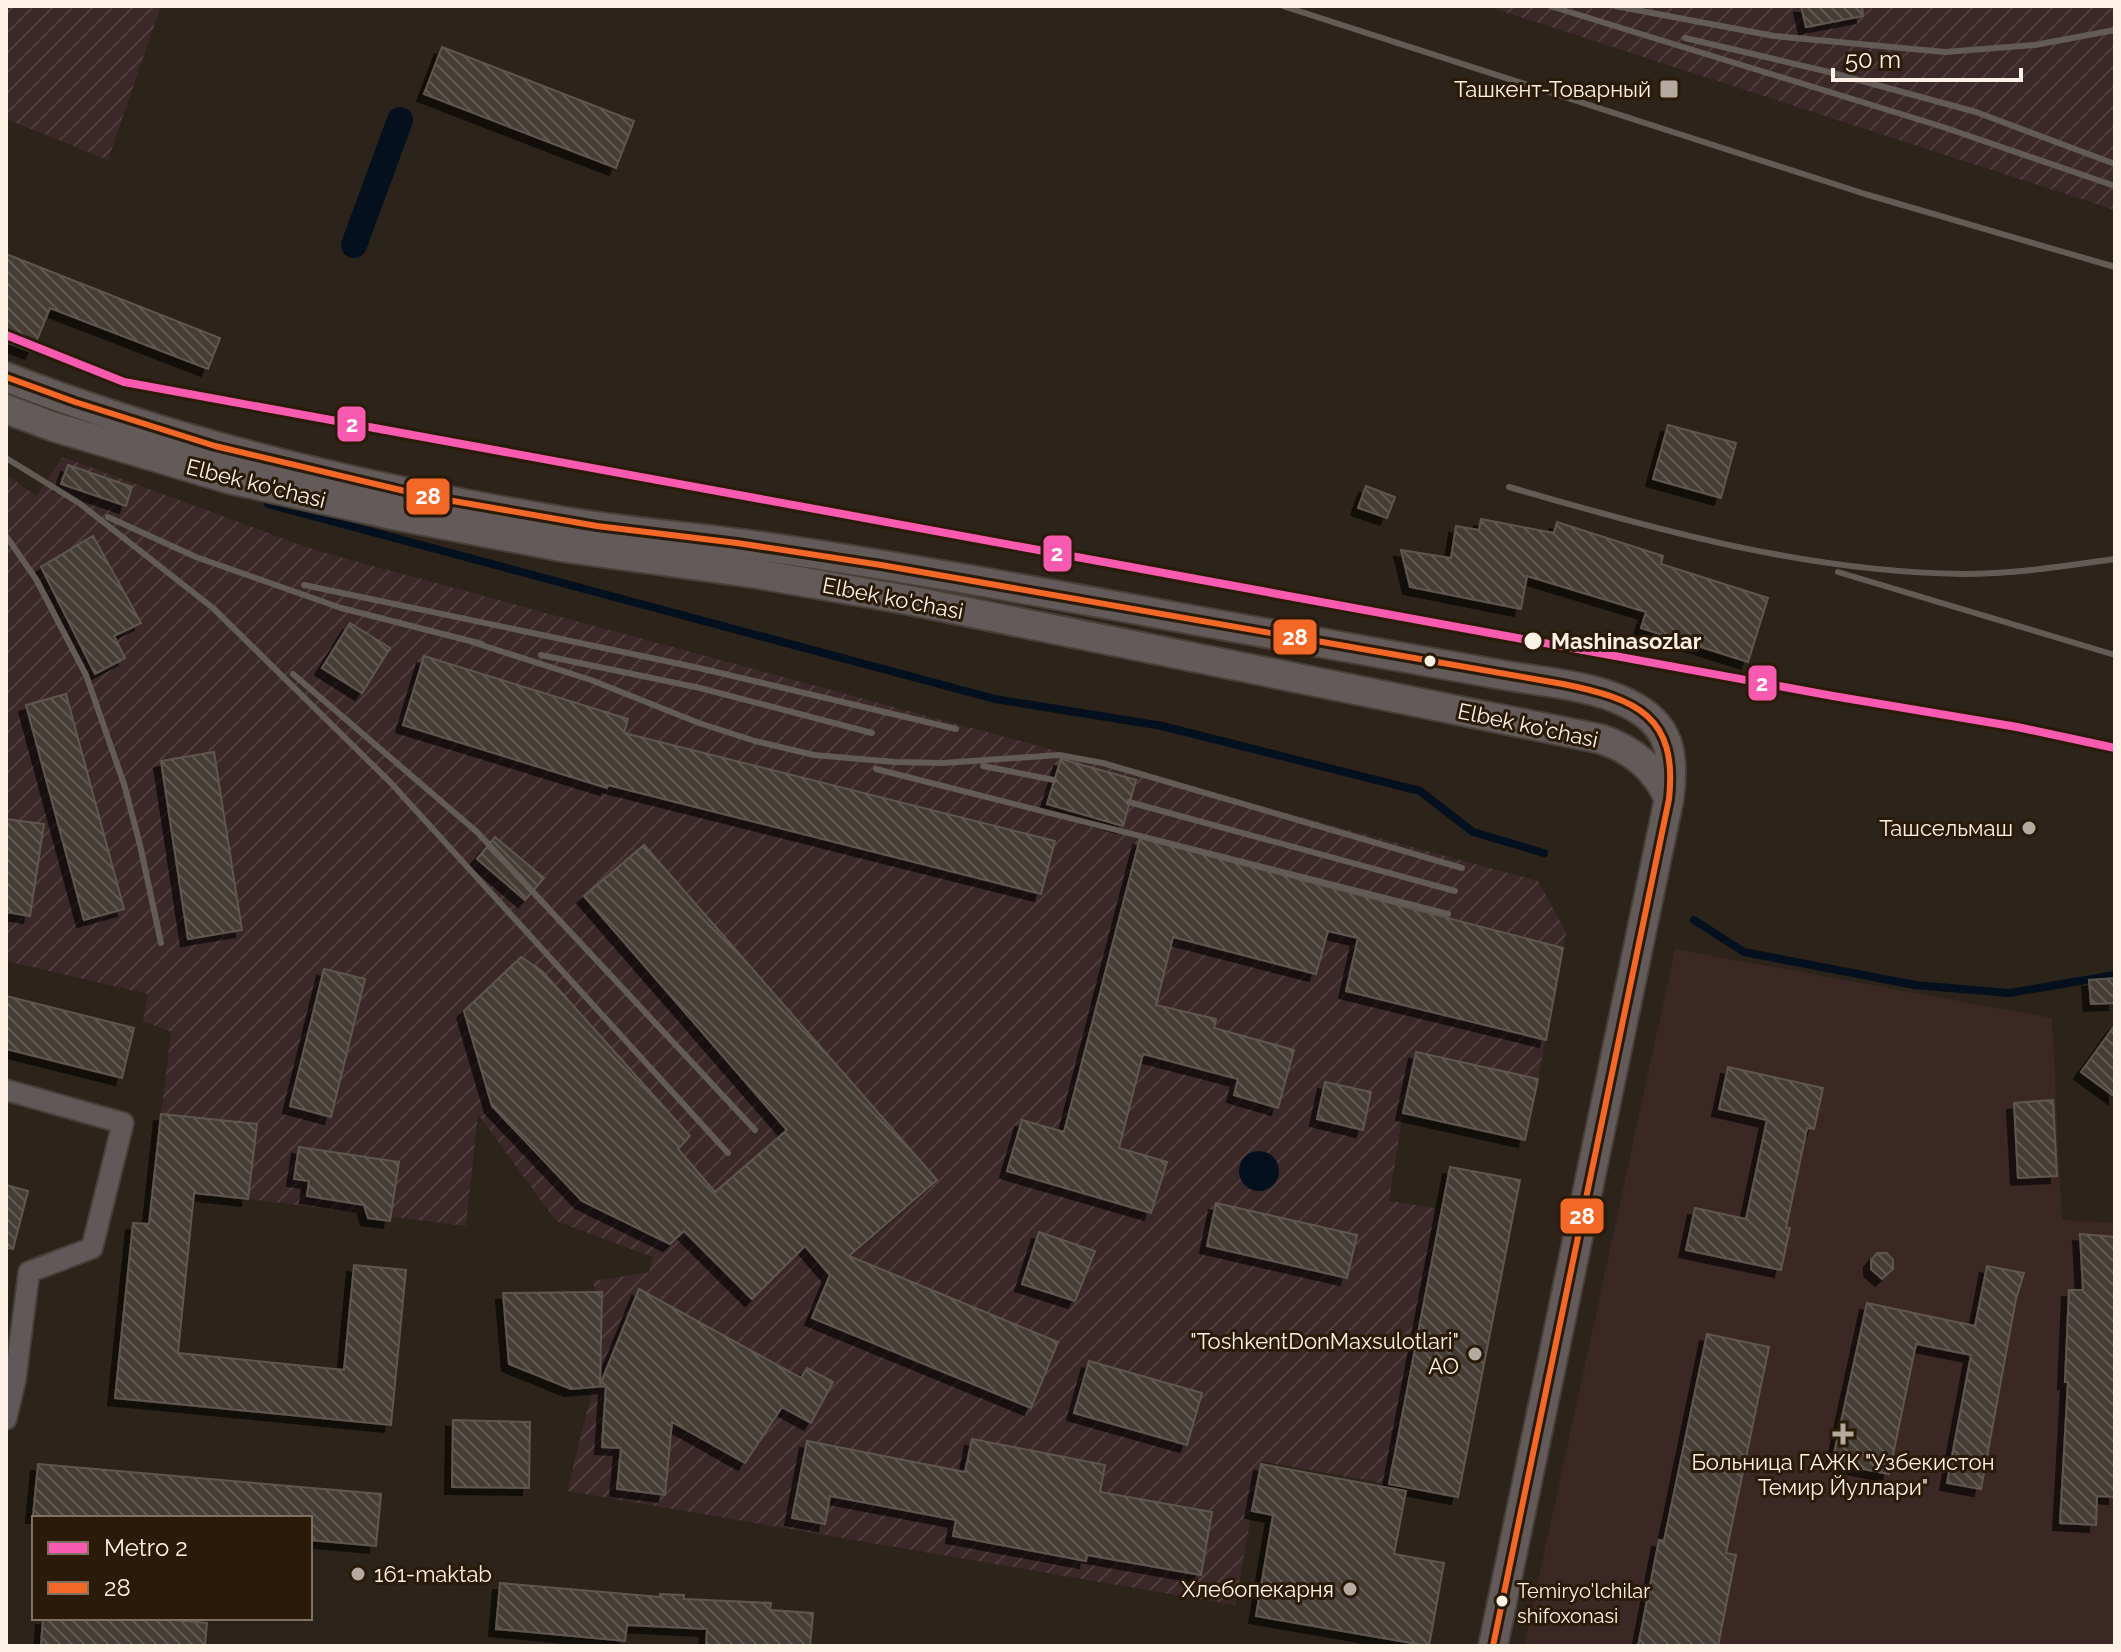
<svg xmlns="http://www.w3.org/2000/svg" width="2121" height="1652" font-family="Raleway,sans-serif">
	<defs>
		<pattern id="industrial-furrows" width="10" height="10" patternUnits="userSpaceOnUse" patternTransform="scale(2)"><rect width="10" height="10" fill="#3b2828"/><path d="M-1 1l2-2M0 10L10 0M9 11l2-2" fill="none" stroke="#4f3d3d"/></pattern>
		<pattern id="building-back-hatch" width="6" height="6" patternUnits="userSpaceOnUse" patternTransform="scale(2)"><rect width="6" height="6" fill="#443d35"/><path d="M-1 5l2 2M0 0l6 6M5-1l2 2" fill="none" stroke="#605a52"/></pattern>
		<filter id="shadow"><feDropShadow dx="-7" dy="7" stdDeviation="0" flood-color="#0009"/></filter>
	</defs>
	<rect width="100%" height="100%" fill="#2c231a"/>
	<!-- industrial -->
	<path fill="url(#industrial-furrows)" d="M6,6H161L108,160L6,119Z
		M1486,6H2115V210Z
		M63,457L303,546L351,560L1538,881L1566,932L1538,1079L1417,1053L1403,1113L1389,1201L1442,1209L1450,1167L1520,1180L1458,1497L1261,1461L1235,1605L567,1491L592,1392L594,1281L649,1272L653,1257L556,1221L478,1114L466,1226L248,1199L257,1124L161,1114L171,1032L143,1021L148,994L6,961V474L36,496Z"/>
	<!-- medical -->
	<path fill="#3b2825" d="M1675,949L2052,1018L2062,1220L2115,1223V1646H1524Z"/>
	<!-- water -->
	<path fill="#04101d" d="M1239 1171a20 20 0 1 1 40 0a20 20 0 1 1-40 0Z"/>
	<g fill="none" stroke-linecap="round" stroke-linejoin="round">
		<!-- stream -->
		<path stroke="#04101d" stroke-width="8" d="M268,504L995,699L1162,726L1420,791L1473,832L1544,853
			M1694,920L1744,952L1915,985L2009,993L2115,975"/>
		<!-- canal -->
		<path stroke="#04101d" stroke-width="26" d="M354,245L400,120"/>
	</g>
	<!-- building -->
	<path fill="url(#building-back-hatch)" stroke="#5f574f" stroke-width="2" filter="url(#shadow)" d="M1801,6H1862L1863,16L1806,27Z
		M442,47L634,121L616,168L424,94Z
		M6,254L220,338L208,369L50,308L32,352L6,342Z
		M1668,425L1736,443L1721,498L1653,479Z
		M68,465L132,487L126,506L61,484Z
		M1366,486L1395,497L1387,518L1358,508Z
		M1481,519L1554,533L1557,522L1663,556L1661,564L1768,598L1748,662L1641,628L1646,612L1527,576L1521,609L1410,587L1401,550L1451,558L1456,526L1479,530Z
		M93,536L141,623L114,636L125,658L95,674L41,567Z
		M350,623L390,648L362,693L322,668Z
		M424,656L628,719L624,733L1055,841L1041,894L608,785L607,788L403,725Z
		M66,694L124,909L84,920L26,705Z
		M214,752L242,930L188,939L161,761Z
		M1061,759L1136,780L1123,826L1047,804Z
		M6,819L44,824L30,916L6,912Z
		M495,837L544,878L525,900L477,859Z
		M1140,838L1563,948L1546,1040L1346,991L1358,938L1328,931L1316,974L1173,937L1156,1005L1216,1019L1214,1028L1294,1050L1278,1108L1234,1095L1238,1079L1143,1054L1119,1148L1167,1162L1151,1213L1007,1171L1022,1120L1064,1132Z
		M644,845L937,1180L849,1256L1058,1342L1031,1408L812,1318L830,1275L805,1246L752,1299L684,1231L670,1244L582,1201L492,1106L464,1011L521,957L542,971L690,1136L678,1149L715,1192L787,1130L584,896Z
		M324,969L365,979L331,1117L290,1106Z
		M2115,978V1003L2091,1004L2089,980Z
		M6,996L134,1028L122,1078L6,1049Z
		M2115,1025V1097L2081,1072Z
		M1416,1052L1538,1079L1525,1140L1403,1113Z
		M1728,1067L1823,1088L1814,1129L1807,1128L1786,1228H1790L1781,1270L1686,1250L1695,1208L1746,1219L1767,1120L1719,1109Z
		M1325,1082L1371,1092L1363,1130L1317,1119Z
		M2053,1100L2057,1176L2018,1178L2014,1103Z
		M161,1114L257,1124L248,1199L194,1193L178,1353L344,1370L354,1265L406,1270L391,1425L115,1398L133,1223L149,1224Z
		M299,1147L399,1162L390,1221L368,1218L364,1205L307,1196L309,1181L294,1179Z
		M1450,1167L1520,1180L1458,1497L1389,1484Z
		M6,1185L28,1191L13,1249L6,1248Z
		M1216,1203L1357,1235L1347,1278L1207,1246Z
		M1039,1232L1095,1251L1075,1301L1022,1284Z
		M2080,1234L2115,1237V1497L2097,1496L2096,1525L2060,1523L2068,1382H2065L2069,1290H2083Z
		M1877,1253H1887L1893,1260V1269L1882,1279L1871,1269V1260Z
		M1987,1266L2024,1273L2016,1299L1981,1489L1947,1483L1971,1355L1916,1344L1889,1474L1832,1463L1867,1303L1975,1326Z
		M639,1289L801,1378L807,1368L833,1382L811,1423L782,1407L745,1463L672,1422L665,1495L617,1489L621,1448L602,1447L606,1386L571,1389L509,1364L503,1293L602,1292L600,1385Z
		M1707,1334L1769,1347L1726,1553L1736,1555L1718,1646H1638L1659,1540L1664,1541Z
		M1089,1361L1202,1393L1187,1445L1074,1413Z
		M453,1420L530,1422L529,1488L452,1487Z
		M972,1439L1105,1465L1100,1492L1212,1512L1201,1575L1087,1555L1086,1561L953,1536L956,1520L830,1496L825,1524L792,1518L807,1441L965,1472Z
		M38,1464L381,1494L376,1546L310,1540V1518L33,1516Z
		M1261,1464L1406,1491L1394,1554L1444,1563L1429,1646L1256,1616L1273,1515L1252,1511Z
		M500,1583L660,1597V1594L684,1595V1599L771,1603L770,1610L813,1613L810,1646H706L707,1629L627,1625L625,1641L496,1629Z
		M43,1618H152L207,1623L205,1646H41Z"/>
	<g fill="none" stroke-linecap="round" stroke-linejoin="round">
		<!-- minor casing -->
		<g stroke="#484038" stroke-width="24">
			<path id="minor" d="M6,1090L123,1123L92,1248L29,1272L15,1381L6,1419"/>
		</g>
		<!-- secondary casing -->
		<g stroke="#484038" stroke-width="32">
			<path id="secondary" d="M6,377C188,448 382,492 574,523C636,533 698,537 760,546C921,569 1082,600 1243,629C1327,644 1412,659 1497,674C1539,682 1588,684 1627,703C1671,724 1675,755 1669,799L1493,1646
				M6,409L54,427L229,479L398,516L567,548L758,574L908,600L1601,739C1633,750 1655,768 1669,799"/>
		</g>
		<!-- minor -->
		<use href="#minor" stroke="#5f595a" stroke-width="20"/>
		<!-- secondary -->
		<use href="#secondary" stroke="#625b5a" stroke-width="28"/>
		<!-- rail -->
		<path stroke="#635c56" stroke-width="6" d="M1283,6L1865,194L2115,267
			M1550,6L1943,127L2115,186
			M1615,6L1774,36L1945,52L2035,45L2115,30
			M1685,38L1829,72L1976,112L2115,164
			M6,458L79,503L213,608L390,782L728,1153
			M1509,487C1657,530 1807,572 1963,574C2014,574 2065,566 2115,559
			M108,517L196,557L341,608L482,644
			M6,536L36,579L86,675L124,784L140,845L161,943
			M1838,572L2115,655
			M304,585L699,668L956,729
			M472,642L591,680L699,723L755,741L814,755L895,762L943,763L1059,755L1103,763L1462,868
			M541,655L700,688L872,733
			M293,674L477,832L755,1130
			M983,766L1054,780
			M876,769L1448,914
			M1129,802L1455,891"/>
		<!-- bus-1 casing -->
		<g stroke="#2a1a08" stroke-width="12">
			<path id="bus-1" d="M6,377L75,402L215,446L430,497L597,526L737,543L881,565L1563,684C1637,699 1678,716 1669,799L1493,1646"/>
		</g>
		<!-- bus-1 -->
		<use href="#bus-1" stroke="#f36827" stroke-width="6"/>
		<!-- metro-1 casing -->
		<g stroke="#2a1a08" stroke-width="14">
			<path id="metro-1" d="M6,335L124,382L1833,696L2017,727L2115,748"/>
		</g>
		<!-- metro-1 -->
		<use href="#metro-1" stroke="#f75aaf" stroke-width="8"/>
	</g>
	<!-- markers -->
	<g fill="#b4aa9f" stroke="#2a1a08" stroke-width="3">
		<rect x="1659" y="79" width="20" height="20" rx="4"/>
		<circle cx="2029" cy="828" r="8"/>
		<circle cx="1475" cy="1354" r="8"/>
		<path d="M1839 1422h8v8h8v8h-8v8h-8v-8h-8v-8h8z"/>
		<circle cx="358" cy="1574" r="8"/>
		<circle cx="1350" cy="1589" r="8"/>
	</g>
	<g fill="#fef2e7" stroke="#2a1a08" stroke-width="3">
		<circle cx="1533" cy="641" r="10"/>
		<circle cx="1430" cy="661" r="7"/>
		<circle cx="1502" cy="1601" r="7"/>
	</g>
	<g text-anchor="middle" stroke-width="6" stroke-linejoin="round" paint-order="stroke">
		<!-- bus labels -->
		<g font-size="20" fill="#fef2e7" stroke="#2a1a08" text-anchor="start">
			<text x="1517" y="1598">Temiryo'lchilar<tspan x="1517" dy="25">shifoxonasi</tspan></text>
		</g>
		<!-- poi labels -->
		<g font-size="22" fill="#fef2e7" stroke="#2a1a08" text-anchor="end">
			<text x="1651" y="97">Ташкент-Товарный</text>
			<text x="2013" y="836">Ташсельмаш</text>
			<text x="1459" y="1349">"ToshkentDonMaxsulotlari"<tspan x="1459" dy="25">AO</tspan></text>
			<text x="1843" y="1470" text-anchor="middle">Больница ГАЖК "Узбекистон<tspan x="1843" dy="25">Темир Йуллари"</tspan></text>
			<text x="374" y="1582" text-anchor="start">161-maktab</text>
			<text x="1334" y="1597">Хлебопекарня</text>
		</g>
		<!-- street labels -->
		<g font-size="22" fill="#fef2e7" stroke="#2a1a08">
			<text transform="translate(256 483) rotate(14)" y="8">Elbek ko'chasi</text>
			<text transform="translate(893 598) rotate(11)" y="8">Elbek ko'chasi</text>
			<text transform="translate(1528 725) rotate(12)" y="8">Elbek ko'chasi</text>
		</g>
		<!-- stop labels -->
		<g font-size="22" font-weight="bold" fill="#fef2e7" stroke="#2a1a08" text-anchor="start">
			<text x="1551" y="649">Mashinasozlar</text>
		</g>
	</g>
	<g stroke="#2a1a08" stroke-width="3">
		<rect x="336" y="405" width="31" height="38" rx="8" fill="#f75aaf"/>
		<rect x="405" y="477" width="46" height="39" rx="8" fill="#f36827"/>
		<rect x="1042" y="534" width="31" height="39" rx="8" fill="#f75aaf"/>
		<rect x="1272" y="618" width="46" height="38" rx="8" fill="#f36827"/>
		<rect x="1747" y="664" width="31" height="38" rx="8" fill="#f75aaf"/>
		<rect x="1559" y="1197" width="46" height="38" rx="8" fill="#f36827"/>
	</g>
	<g font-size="22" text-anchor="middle" font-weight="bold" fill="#fff">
		<text x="352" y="432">2</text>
		<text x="428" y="504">28</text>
		<text x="1057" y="561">2</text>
		<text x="1295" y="645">28</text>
		<text x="1762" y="691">2</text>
		<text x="1582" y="1224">28</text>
	</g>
	<!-- border -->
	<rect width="2121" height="1652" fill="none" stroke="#fef2e7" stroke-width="16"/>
	<!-- legend -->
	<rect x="32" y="1516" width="280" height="104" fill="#2a1a08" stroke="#7f7061" stroke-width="2"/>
	<rect x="48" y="1542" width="40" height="12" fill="#f75aaf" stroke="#7f7061" stroke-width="2"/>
	<text x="104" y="1556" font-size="24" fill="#fef2e7">Metro 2</text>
	<rect x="48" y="1582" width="40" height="12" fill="#f36827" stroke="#7f7061" stroke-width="2"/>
	<text x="104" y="1596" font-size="24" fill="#fef2e7">28</text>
	<!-- scale -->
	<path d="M1833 68v12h188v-12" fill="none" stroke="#fef2e7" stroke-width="4"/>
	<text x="1845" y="68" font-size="24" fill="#fef2e7" stroke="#2a1a08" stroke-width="6" paint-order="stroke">50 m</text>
</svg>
